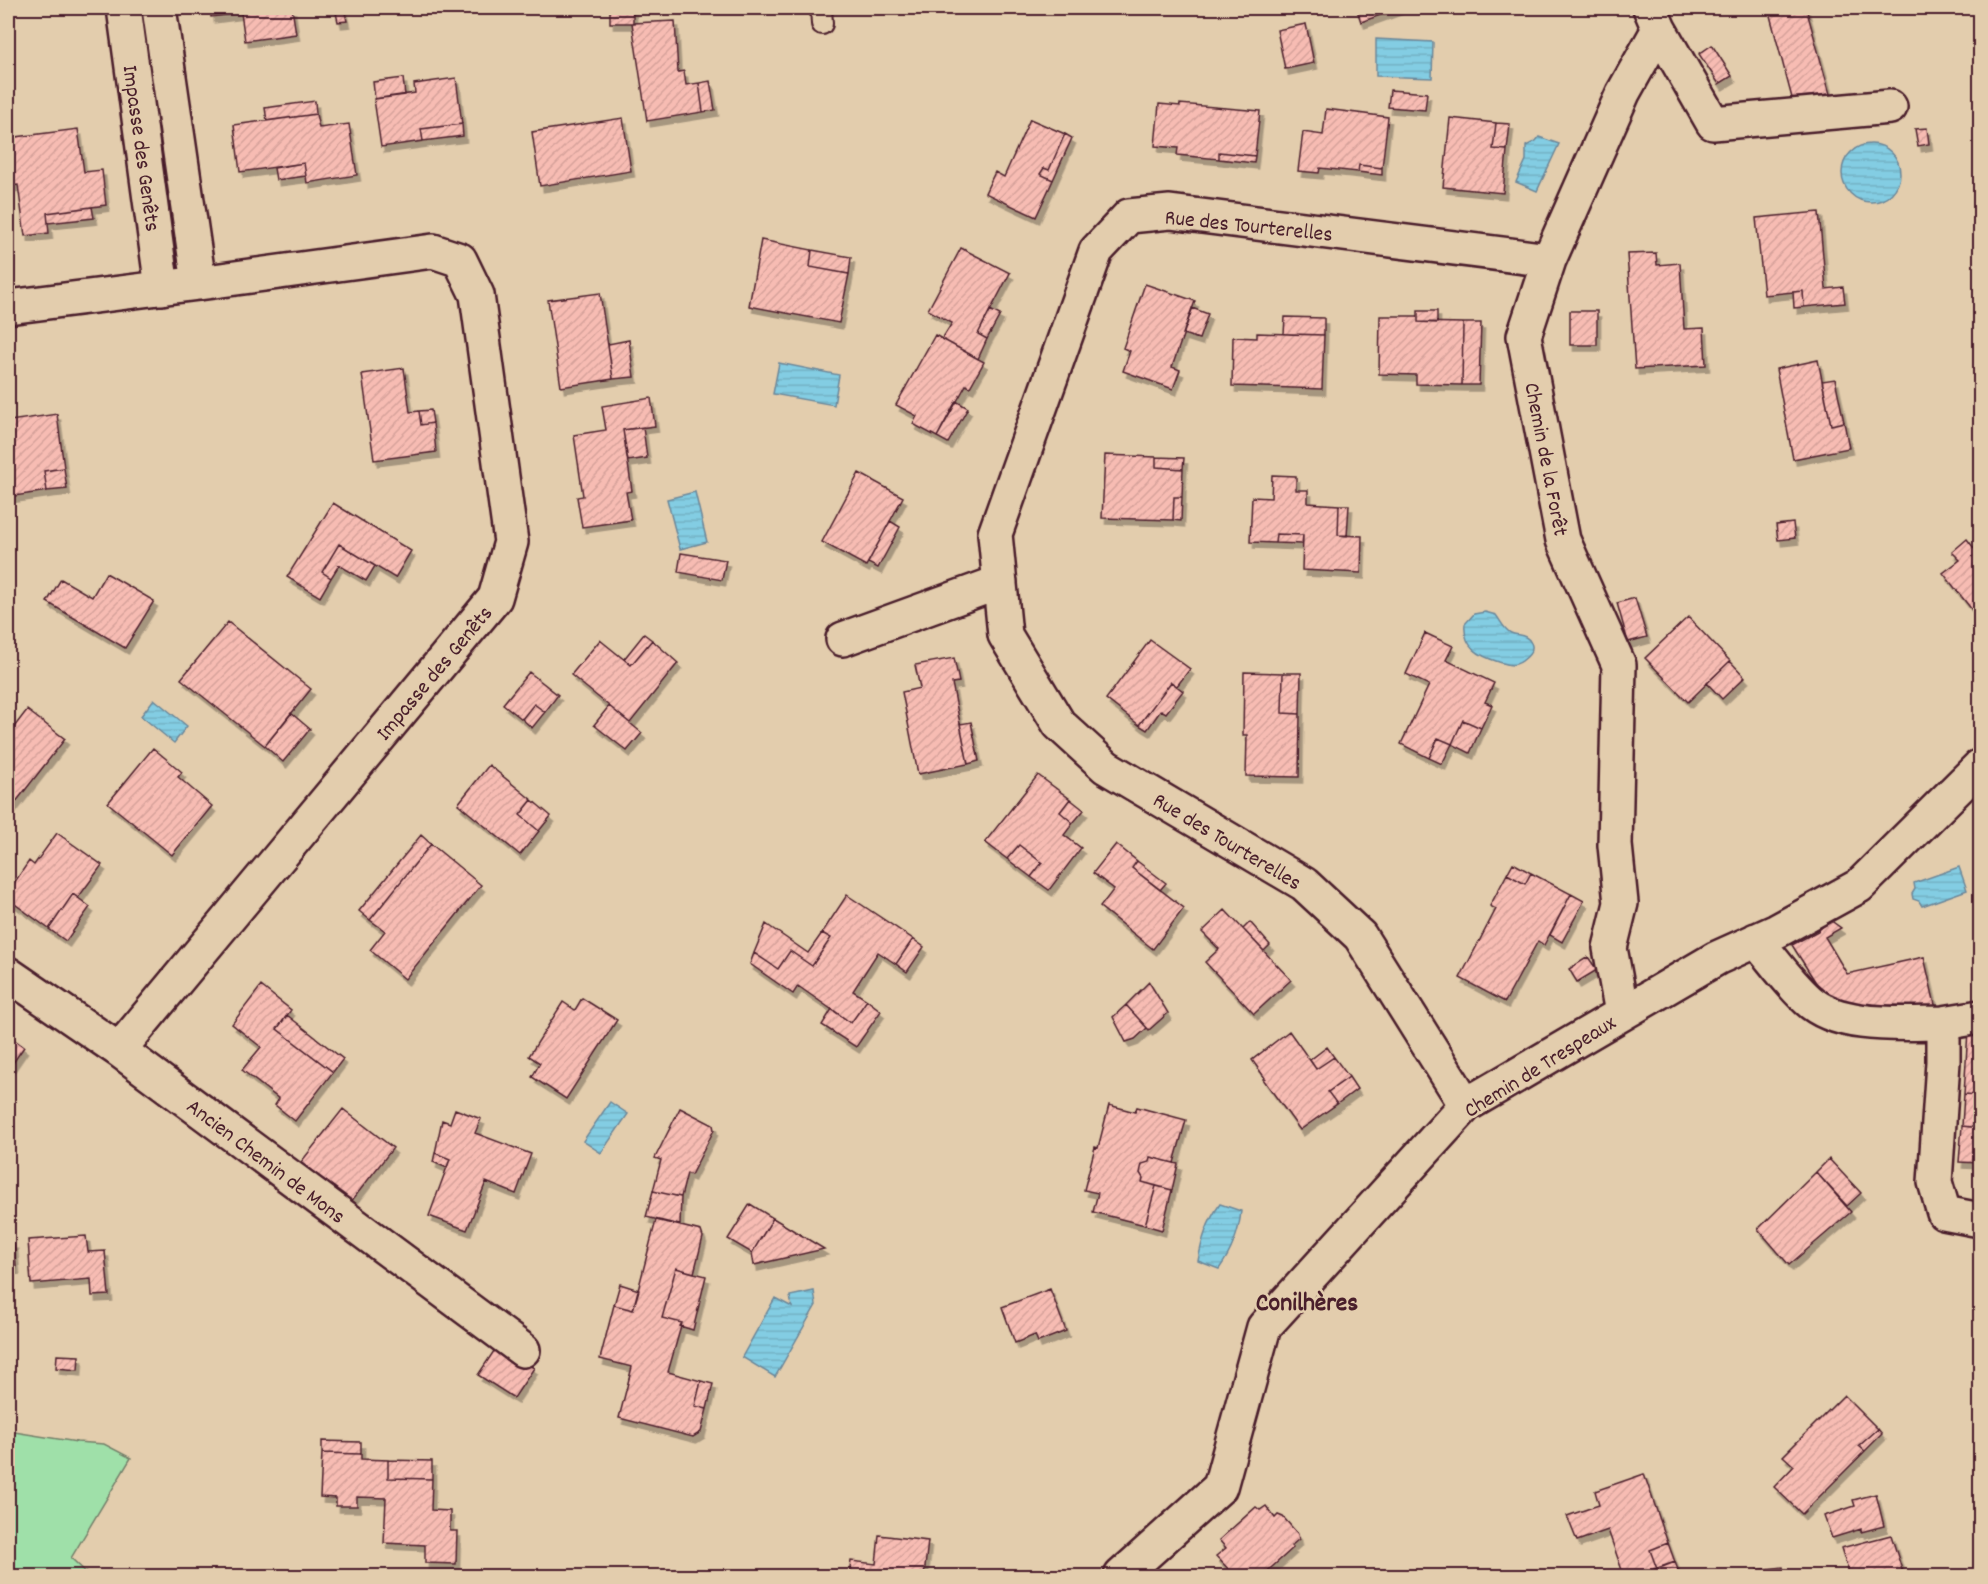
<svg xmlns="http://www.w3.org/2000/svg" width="1988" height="1584" font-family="Dekko,sans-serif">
	<defs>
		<pattern id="water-rules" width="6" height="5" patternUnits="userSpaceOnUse" patternTransform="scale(1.5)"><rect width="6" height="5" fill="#83cde3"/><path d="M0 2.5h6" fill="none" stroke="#73b0c3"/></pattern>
		<pattern id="building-hatch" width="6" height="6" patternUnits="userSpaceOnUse" patternTransform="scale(1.5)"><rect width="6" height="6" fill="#f7bcb3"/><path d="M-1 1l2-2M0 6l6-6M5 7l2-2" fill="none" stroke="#d5a19a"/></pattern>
		<filter id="shadow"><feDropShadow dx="3.5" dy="6" stdDeviation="0" flood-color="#0004"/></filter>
	</defs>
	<rect width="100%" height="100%" fill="#e3cdad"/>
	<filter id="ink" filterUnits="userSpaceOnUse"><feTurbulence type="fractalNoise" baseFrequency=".0167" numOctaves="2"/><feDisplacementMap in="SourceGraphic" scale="12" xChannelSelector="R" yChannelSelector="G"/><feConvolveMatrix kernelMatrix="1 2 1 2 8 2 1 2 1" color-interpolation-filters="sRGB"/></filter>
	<g filter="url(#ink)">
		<!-- green -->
		<path fill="#9fe0a9" stroke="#74806a" stroke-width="1.5" d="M8,1431L77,1442L104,1444L131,1458L71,1558L90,1576H8Z"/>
		<!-- water -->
		<path fill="url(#water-rules)" stroke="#6c8799" stroke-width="1.5" d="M1376,39L1433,42L1432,78L1376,76Z
			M1539,137L1559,144L1537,191L1516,182L1526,160V146L1536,141Z
			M1842 173a29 29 0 1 1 58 0a29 29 0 1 1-58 0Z
			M779,363L839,375L834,405L773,394Z
			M695,492L707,542L680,549L667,499Z
			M1485,612L1496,615C1500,620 1504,630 1511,633C1518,636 1527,634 1531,643C1536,652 1521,664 1512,665C1508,665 1503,663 1499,662C1479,656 1463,647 1465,624L1474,614Z
			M154,699L187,726L174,743L141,716Z
			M1959,867L1967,890L1922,906L1919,901L1913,899L1912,894L1915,889L1914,883Z
			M610,1102L628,1114L601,1153L583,1141Z
			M1220,1204L1241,1211C1239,1233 1232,1251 1219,1269L1198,1261C1202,1239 1207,1222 1220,1204Z
			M814,1291L816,1305L775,1377L742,1357L775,1298L792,1307L790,1296Z"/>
		<!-- building -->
		<path fill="url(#building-hatch)" stroke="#4a1f2b" stroke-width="1.5" filter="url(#shadow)" d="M210,8H292L296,34L245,41L241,13L211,17Z
			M335,8H344L347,21L338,22Z
			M610,8H633V23H610Z
			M1375,8H1400L1361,22L1358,13Z
			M1768,8H1806L1830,94L1792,98Z
			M675,21L678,72L684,71L686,85L699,83L703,112L647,121L632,23Z
			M1306,24L1314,63L1285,69L1277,30Z
			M1712,45L1732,76L1719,84L1699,54Z
			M403,78L405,95L375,99L373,82Z
			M456,78L462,124L421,129L423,141L381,147L374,99L415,93L414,84Z
			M710,81L715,110L703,112L699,83Z
			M1390,90L1427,93L1425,110L1388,107Z
			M315,101L316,114L267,121L265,108Z
			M1159,104L1180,106V104L1260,111L1255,156L1219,152V159L1177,155L1178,148L1155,146Z
			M1326,109L1388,117L1382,168L1359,165L1358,172L1320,168L1319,173L1298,171L1303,132L1323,135Z
			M316,114L319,128L349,124L357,175L307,183L304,163L240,172L234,125Z
			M623,118L631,171L540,186L532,132Z
			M1450,118L1496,123L1493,149L1507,150L1503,193L1443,187Z
			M1030,119L1065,134L1049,170L1044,168L1040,174L1053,180L1036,217L985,193L995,172L1004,177Z
			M1496,123L1510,124L1507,150L1493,149Z
			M462,124L463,136L423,141L421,129Z
			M1927,128L1929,144L1918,146L1915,129Z
			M78,129L84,172L102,170L106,205L47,213L49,233L25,236L18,185L8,186V138Z
			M1065,134L1072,138L1053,180L1040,174L1044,168L1049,170Z
			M1219,152L1255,156L1254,163L1219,159Z
			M304,163L306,176L276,180L274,168Z
			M1359,165L1382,168V175L1358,172Z
			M92,207L94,218L48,223L47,213Z
			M1819,212L1826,289L1843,287L1845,303L1804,307L1803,291L1764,295L1756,218Z
			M761,240L812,250L810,267L849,274L839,323L749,306Z
			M961,248L1010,273L978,334L987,339L978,359L942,339L952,323L928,310Z
			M812,250L851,257L849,274L810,267Z
			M1656,253L1657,265L1680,263L1684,329L1704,328L1706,365L1635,369L1627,254Z
			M1145,284L1195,301L1172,367L1180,370L1173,389L1123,371L1130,351L1123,348Z
			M1803,291L1804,307L1794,308L1793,292Z
			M600,293L613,379L561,387L548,300Z
			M1192,308L1208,314L1199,339L1183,334Z
			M990,310L1000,315L987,339L978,334Z
			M1418,311H1437V323L1418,322Z
			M1570,311H1597V345H1570Z
			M1380,316H1418V322L1463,323L1462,385L1416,384V375L1379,374Z
			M1285,317L1324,318V335L1284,334Z
			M1463,323H1481L1479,385H1462Z
			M1257,333L1324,335L1322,389L1232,386L1233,337L1257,338Z
			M935,335L984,362L970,387L966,385L937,437L913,424L917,416L896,405Z
			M629,340L634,377L613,379L608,344Z
			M1818,360L1831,425L1844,422L1849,448L1793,459L1776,369Z
			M404,368L410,412L419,411L421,425L433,423L436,452L374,460L362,374Z
			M1835,379L1844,422L1831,425L1822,381Z
			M651,398L655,426L623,430L632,491L626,492L631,520L582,527L577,497L583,496L574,435L606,430L602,406Z
			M956,401L968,408L948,443L937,437Z
			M431,410L433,423L421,425L419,411Z
			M57,414L64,468L44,471L47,491L8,497V415L10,421Z
			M643,427L647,458L628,461L623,430Z
			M1105,455L1156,457V467L1183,469L1182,497H1174L1173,520L1102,518Z
			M1156,457L1184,458L1183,469L1156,467Z
			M64,468L67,489L47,491L44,471Z
			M859,473L903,497L866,566L822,542Z
			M1272,475L1296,476V490H1308V503L1339,505L1338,535L1362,536L1361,573L1302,570L1303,535L1276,534L1275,543L1250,542L1252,497L1271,498Z
			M1174,497H1182L1181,521L1173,520Z
			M333,503L411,551L395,578L339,544L322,572L331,578L320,597L287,577Z
			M1339,505H1349L1347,536L1338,535Z
			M890,521L900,527L878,568L868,563Z
			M1793,523L1795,538L1778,540L1776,525Z
			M1276,534L1303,535L1302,544L1275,543Z
			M1967,539L1980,556V620L1943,573L1960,560L1952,552Z
			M339,544L375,566L366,581L339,565L331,578L322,572Z
			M681,553L726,560L722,580L678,572Z
			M106,573L154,601L125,648L47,602L61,579L92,597Z
			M1635,598L1647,637L1628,642L1617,603Z
			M1688,617L1730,661L1688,702L1645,658Z
			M228,622L311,689L265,746L181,679Z
			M1425,633L1453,646L1446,660L1494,683L1485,702L1492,705L1481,728L1463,720L1452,744L1438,738L1429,758L1401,744L1429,685L1406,674Z
			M644,634L652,640L631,665L624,659Z
			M600,640L631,665L652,640L678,663L630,723L571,675Z
			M1150,640L1190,669L1177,686L1171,682L1139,725L1106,699Z
			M954,658L959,682L952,683L968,764L918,774L902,692L920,688L915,665Z
			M1730,661L1745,677L1722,699L1707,683Z
			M529,672L558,695L545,712L534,704L522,719L503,704Z
			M1244,672L1283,673L1282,713L1300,714L1299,777L1246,776L1247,735H1243Z
			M1283,673H1301L1300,714L1282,713Z
			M1171,682L1183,691L1166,713L1161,710L1147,730L1139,725Z
			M534,704L545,712L532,728L522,719Z
			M609,706L642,733L627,751L594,725Z
			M27,710L65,739L8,812V735Z
			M291,713L310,729L283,762L265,746Z
			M1463,720L1481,728L1470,753L1452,744Z
			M971,722L979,761L968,764L960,724Z
			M1438,738L1452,744L1442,764L1429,758Z
			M153,748L182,772L178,777L212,806L172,855L108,803Z
			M489,765L532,800L520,815L539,831L520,855L458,804Z
			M1038,775L1070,799L1060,812L1073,823L1064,835L1081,848L1049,890L1031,877L1042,863L1019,845L1007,859L985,842Z
			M1070,799L1084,810L1073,823L1060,812Z
			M532,800L551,816L539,831L520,815Z
			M57,833L102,865L78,898L73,894L49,929L8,899V892L29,861L34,865Z
			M421,835L431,844L370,920L359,911Z
			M431,844L481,885L405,979L370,950L385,931L370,920Z
			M1116,844L1137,861L1132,868L1184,908L1153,949L1100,907L1114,889L1093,873Z
			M1019,845L1042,863L1031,877L1007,859Z
			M1137,861L1166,883L1160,890L1132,868Z
			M1513,863L1531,873L1525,884L1507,874Z
			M1531,873L1571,894L1544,945L1538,941L1505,1002L1460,978L1496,909L1490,906L1507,874L1525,884Z
			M73,894L90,907L66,941L49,929Z
			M1571,894L1584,901L1562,942L1550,935Z
			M847,895L913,939L896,964L878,952L853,991L867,1000L851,1023L798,986L793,994L750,964L754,953L778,969L790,951L812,966L831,938L822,933Z
			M1225,910L1291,980L1254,1014L1205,962L1219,949L1202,932Z
			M1830,920L1841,928L1825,937L1847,974L1924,957L1936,1009L1889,1016L1827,1000L1792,945L1818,931Z
			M1250,922L1270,945L1264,951L1243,929Z
			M766,924L808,953L822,933L831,938L812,966L790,951L778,969L754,953Z
			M913,939L924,947L907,972L896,964Z
			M1588,957L1597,970L1577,982L1569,969Z
			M1149,982L1168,1013L1149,1030L1126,1005Z
			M261,986L291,1010L277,1029L333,1072L295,1121L275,1105L279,1099L242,1070L261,1047L232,1024Z
			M582,998L617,1020L566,1099L532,1077L540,1063L529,1056L563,1002L575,1010Z
			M867,1000L881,1011L856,1047L822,1025L832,1009L851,1023Z
			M1126,1005L1147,1028L1135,1039L1126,1042L1113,1017Z
			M287,1015L343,1059L333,1072L277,1029Z
			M1289,1031L1316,1069L1334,1057L1349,1077L1328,1092L1337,1104L1300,1130L1263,1079L1265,1078L1252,1060Z
			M1968,1031L1980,1032V1095L1964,1094Z
			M8,1035L24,1047L8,1070Z
			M1327,1047L1334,1057L1316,1069L1310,1060Z
			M1349,1077L1357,1089L1337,1104L1328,1092Z
			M1964,1094L1980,1095V1128L1962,1126Z
			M1109,1105L1135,1112L1137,1107L1186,1120L1174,1163L1150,1157L1149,1162L1142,1164L1140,1173L1143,1178L1142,1182L1156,1186L1145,1225L1093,1212L1098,1193L1084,1190L1095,1147L1098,1148Z
			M680,1108L713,1125L714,1130L691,1175L687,1173L681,1197L653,1191L661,1160L655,1158Z
			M343,1109L393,1148L343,1212L290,1176Z
			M455,1109L481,1119L475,1133L531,1154L516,1194L486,1182L467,1230L429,1216L450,1159L435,1153L442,1120L450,1123Z
			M1962,1126L1980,1128V1163L1959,1162Z
			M435,1153L450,1159L447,1168L433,1162Z
			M1150,1157L1178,1164L1172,1190L1142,1182L1143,1178L1140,1173L1142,1164L1149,1162Z
			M1829,1159L1861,1193L1847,1206L1816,1172Z
			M1816,1172L1851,1212L1789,1265L1758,1229Z
			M1156,1186L1172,1190L1162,1230L1145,1225Z
			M653,1191L681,1197L680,1225L646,1217Z
			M750,1204L773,1218L752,1253L728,1239Z
			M773,1218L824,1249L754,1265L752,1253Z
			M656,1220L701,1231L703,1237L694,1273L676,1268L662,1318L682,1323L668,1372L701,1381L695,1406L707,1409L701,1432L693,1437L619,1418L632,1367L600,1359L614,1305L633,1310Z
			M86,1236L88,1252L105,1251L109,1295L92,1296L91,1279L31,1284L28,1240Z
			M14,1243L16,1268L8,1269V1244Z
			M676,1268L706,1276L693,1330L680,1326L682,1323L662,1318Z
			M620,1284L639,1290L633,1310L614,1305Z
			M1050,1289L1066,1331L1038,1342L1035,1335L1015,1343L1002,1307Z
			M498,1345L534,1368L514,1398L478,1375Z
			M57,1355L79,1356L78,1370L56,1368Z
			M701,1381L713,1384L707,1409L695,1406Z
			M1844,1395L1878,1429L1859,1446L1865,1451L1802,1514L1774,1487L1794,1466L1783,1456Z
			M1878,1429L1882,1434L1865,1451L1859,1446Z
			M322,1441L361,1442V1454L322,1453Z
			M322,1453L361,1454V1459L388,1460V1478L432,1479L431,1510L450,1511V1531H457L456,1564L425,1563V1545L384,1543L386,1498L357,1497V1506H336V1498L320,1497Z
			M388,1460L432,1461V1479L388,1478Z
			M1644,1474L1668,1543L1650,1550L1657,1569L1634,1576H1624L1608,1530L1577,1541L1567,1516L1599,1505L1595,1491Z
			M1876,1494L1884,1526L1861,1532V1529L1832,1538L1824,1516L1855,1506L1853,1500Z
			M1266,1506L1275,1518L1278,1515L1283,1517L1298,1534L1299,1539L1291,1546L1293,1548L1262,1576H1252L1246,1571L1240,1576H1235L1216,1556L1226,1548L1219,1540L1256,1507L1260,1510Z
			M879,1535L928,1541L924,1576H849L851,1561L876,1564Z
			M1891,1535L1904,1576H1850L1841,1548Z
			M1668,1543L1675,1562L1657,1569L1650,1550Z
			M1675,1562L1680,1575L1641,1576L1640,1574Z
			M1783,1567L1784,1576H1759L1758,1570Z"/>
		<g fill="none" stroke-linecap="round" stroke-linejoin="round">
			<!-- lane casing -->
			<g stroke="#4a1f2b" stroke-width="24">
				<path id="lane" d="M821,8L822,24"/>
			</g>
			<!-- street casing -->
			<g stroke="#4a1f2b" stroke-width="38">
				<path id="street" d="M124,8L162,288
					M159,8L199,283
					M1659,29L1713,123L1890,107
					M8,307L199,283L433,251L460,260L477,295L511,542L495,598L119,1050
					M843,639L1000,582
					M1756,940C1773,960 1789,983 1808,1000C1839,1029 1903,1023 1943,1023
					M8,974L119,1050L523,1350
					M1622,1013L1610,948L1621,903L1615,845L1619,665L1563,540L1524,336L1549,260L1623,93L1659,29L1650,8
					M1980,1017L1943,1023V1062L1935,1182L1944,1213L1980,1220
					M1466,1105L1360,936L1304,884L1106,767L1059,724L1005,635L995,534L1096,251L1129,216L1170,212L1549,260
					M1121,1576L1220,1487L1264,1327L1466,1105L1717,958L1777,931L1859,886L1980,766"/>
			</g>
			<!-- lane -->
			<use href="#lane" stroke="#e3cdad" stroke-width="20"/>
			<!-- street -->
			<use href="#street" stroke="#e3cdad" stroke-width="33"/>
		</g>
	</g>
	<g text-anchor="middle" stroke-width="5" stroke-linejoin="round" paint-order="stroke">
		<!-- street labels -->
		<g font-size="22" fill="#4a1f2b" stroke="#e3cdad">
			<text transform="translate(143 148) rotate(82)" y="8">Impasse des Genêts</text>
			<text transform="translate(1249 224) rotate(6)" y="8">Rue des Tourterelles</text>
			<text transform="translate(1548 459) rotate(79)" y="8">Chemin de la Forêt</text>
			<text transform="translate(433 672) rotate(-50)" y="8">Impasse des Genêts</text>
			<text transform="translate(1228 840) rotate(31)" y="8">Rue des Tourterelles</text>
			<text transform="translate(1539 1065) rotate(-32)" y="8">Chemin de Trespeaux</text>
			<text transform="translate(267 1160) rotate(37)" y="8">Ancien Chemin de Mons</text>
		</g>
		<!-- quarter labels -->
		<g font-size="26" font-weight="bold" fill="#4a1f2b" stroke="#e3cdad">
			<text x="1307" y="1310">Conilhères</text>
		</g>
	</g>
	<!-- margin -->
	<rect width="1988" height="1584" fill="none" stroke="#e3cdad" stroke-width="30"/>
	<rect x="15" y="15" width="1958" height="1554" fill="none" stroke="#4a1f2b" stroke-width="2" filter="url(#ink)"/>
</svg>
